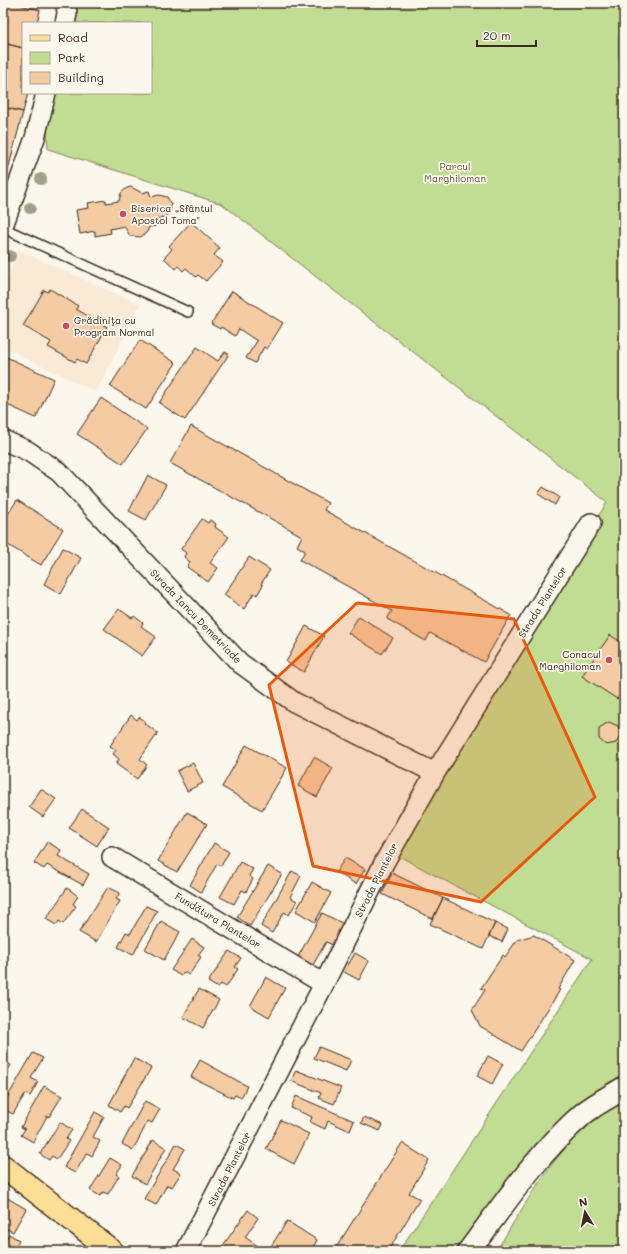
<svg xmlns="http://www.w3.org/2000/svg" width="627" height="1254" font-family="Mali,sans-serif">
	<rect width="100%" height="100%" fill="#fbf7ec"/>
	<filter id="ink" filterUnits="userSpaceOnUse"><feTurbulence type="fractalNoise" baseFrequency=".025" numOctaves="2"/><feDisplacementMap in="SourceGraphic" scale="8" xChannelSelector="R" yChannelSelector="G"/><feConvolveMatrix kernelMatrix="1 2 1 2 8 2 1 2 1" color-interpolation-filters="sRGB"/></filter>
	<g filter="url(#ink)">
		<!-- built -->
		<path fill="#f9ead6" d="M18,250L140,304L96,392L3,347V293Z"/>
		<!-- green -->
		<path fill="#c1dc93" stroke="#7e8358" d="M72,3H624V1088L516,1188L456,1251H399L592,959L395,854L607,502L222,204L48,149L46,110L51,93H151V23H70Z
			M624,1103V1251H496C530,1198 563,1130 624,1103Z"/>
		<!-- water -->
		<path fill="#8ad7e9" stroke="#6a9298" d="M624,5V82C616,57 618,30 624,5Z"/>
		<!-- building -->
		<path fill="#f5cba4" stroke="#3b2a1e" d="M3,3H12L40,10L37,23H23V48L3,43Z
			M3,43L23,48V93H28L23,112L3,107Z
			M3,107L23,112L8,170L3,169Z
			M131,187L142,193L149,191L151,197L159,195L167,197L171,204L170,212L165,217L155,219L156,226L149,227L147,232L141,237L130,236L124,226L110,229L111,233L95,236V231L80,234L76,210L89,208L88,203L106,200V203L119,201L121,193L127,188Z
			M191,222L220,248L214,255L223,262L206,281L198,275L196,277L186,268L183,271L178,266L176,269L164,258L172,249L169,246Z
			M50,289L78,306L76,309L107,327L86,364L77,359L75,362L48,347L51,342L23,326L44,290L48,292Z
			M232,291L283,323L267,349L264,347L255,363L246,358L257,341L239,329L235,336L221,327L220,329L211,324Z
			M140,340L176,363L146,409L110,386Z
			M197,347L218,361L225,352L229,354L185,420L159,403Z
			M4,356L54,379L36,418L3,403Z
			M101,398L147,429L123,464L77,434Z
			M191,426L328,503L324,510L511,615L484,662L430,633L426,641L387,619L392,611L300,560L305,551L297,546L302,536L170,463Z
			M148,475L166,485L146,520L129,511Z
			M543,487L559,497L555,505L538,494Z
			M17,500L63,529L41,565L3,542V522Z
			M202,519L208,523L210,520L216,524L215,527L229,537L210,563L218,568L208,582L187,567L190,562L184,557L186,553L181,549Z
			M63,548L81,558L61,594L44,584Z
			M249,557L270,570L261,584L263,585L257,595L254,593L244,609L224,595Z
			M119,609L132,618L134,616L143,623L141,626L156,637L142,656L104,629Z
			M359,616L393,638L382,654L348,633Z
			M306,626L324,636L304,672L286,662Z
			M610,635L624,644V689L617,699L582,676Z
			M131,715L137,720L139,717L145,721L144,723L158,733L140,759L147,765L137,779L116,764L119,759L113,754L116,750L110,746Z
			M609,722L618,726L621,735L616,743L606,745L599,739V728Z
			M246,745L287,768L262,810L222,787Z
			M314,757L333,768L317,797L298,786Z
			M193,763L203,783L187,791L177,771Z
			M41,789L56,799L43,817L29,807Z
			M82,809L109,827L97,846L69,828Z
			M187,812L207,824L177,872L158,861Z
			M47,842L61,850L58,856L89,874L83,885L47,865L44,869L34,863Z
			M214,843L229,852L221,866L217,864L201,892L190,885Z
			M345,858L365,869L356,884L336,872Z
			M240,862L253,869L249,876L253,879L246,892L242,890L234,904L220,897Z
			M268,866L282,874L250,926L237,917Z
			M292,871L301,876L290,897L297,901L289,915L284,912L272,933L261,926Z
			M392,873L443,898L433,919L382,894Z
			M312,882L331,893L315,922L296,911Z
			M108,887L120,893L116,899L120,901L96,942L79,932Z
			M67,888L78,896L73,904L76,906L63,924L59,921L56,925L46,919Z
			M443,898L495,923L483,949L430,924Z
			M146,906L157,911L133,955L118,947L126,932L130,934Z
			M322,913L344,924L333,945L326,942L313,965L298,957Z
			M161,921L180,932L164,960L145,949Z
			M495,923L508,929L502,942L489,936Z
			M534,935L575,960L558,989L560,990L521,1051L480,1026L472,1010L485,990L481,988L503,955L505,957L517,940Z
			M192,939L204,947L198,955L201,957L189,975L184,972L181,976L171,970Z
			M229,951L241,958L235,967L238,969L226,987L221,984L218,988L208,982Z
			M355,953L369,961L359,980L344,972Z
			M266,977L285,988L269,1017L250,1006Z
			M199,989L219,1000L203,1028L183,1017Z
			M319,1047L351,1060L346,1071L314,1058Z
			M33,1053L43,1058L31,1078L38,1082L30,1096L25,1094L13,1114L3,1109V1105Z
			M488,1056L503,1064L492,1084L477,1076Z
			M134,1058L151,1068L127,1108L124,1106L120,1112L109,1105Z
			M200,1060L247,1086L241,1098L235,1095L233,1098L191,1077Z
			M3,1061L11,1065L3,1080Z
			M296,1070L341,1088L334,1104L319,1098L321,1093L291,1081Z
			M44,1086L62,1096L49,1117L47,1116L33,1142L21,1135L25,1129L21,1127Z
			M296,1096L354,1121L350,1131L328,1121L325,1129L310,1122L312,1117L291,1108Z
			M145,1101L160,1109L152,1123L148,1121L133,1150L122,1144Z
			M95,1112L104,1117L93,1137L100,1141L92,1156L87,1153L75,1173L64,1167Z
			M364,1117L383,1125L380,1131L361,1123Z
			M281,1120L309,1134L294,1164L266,1149Z
			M60,1122L72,1130L66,1139L69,1141L57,1159L52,1156L49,1160L40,1154Z
			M153,1140L166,1148L145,1184L132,1176Z
			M402,1143L429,1160L409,1193L420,1199L388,1251H334Z
			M176,1144L185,1149L173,1169L181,1173L172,1187L167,1185L156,1205L144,1199Z
			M110,1158L122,1165L116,1174L119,1176L108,1194L103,1192L100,1196L90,1190Z
			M4,1196L26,1209L13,1232L7,1229L3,1235Z
			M248,1210L258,1218L245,1237L259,1247L256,1251H219Z
			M287,1221L317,1240L311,1251H268Z
			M9,1234L19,1240L13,1251H3V1244Z"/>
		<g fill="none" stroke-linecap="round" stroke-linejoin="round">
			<!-- lane casing -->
			<g stroke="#3b2a1e" stroke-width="12">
				<path id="lane" d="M3,228L188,312"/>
			</g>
			<!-- street casing -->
			<g stroke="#3b2a1e" stroke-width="22">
				<path id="street" d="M65,23L67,14L66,3
					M3,226L35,138L46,93
					M3,440L28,451L59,472L240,663L294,702L435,773
					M112,857L324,984
					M186,1251L324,984L384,863L435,773L591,523"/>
			</g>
			<!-- secondary casing -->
			<g stroke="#3b2a1e" stroke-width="25">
				<path id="secondary" d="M469,1251C504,1204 538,1153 583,1114C595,1104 611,1096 624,1088"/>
			</g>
			<!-- primary casing -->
			<g stroke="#3b2a1e" stroke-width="25">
				<path id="primary" d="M3,1166L112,1251"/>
			</g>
			<!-- lane -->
			<use href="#lane" stroke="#fbf7ec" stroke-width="9"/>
			<!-- street -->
			<use href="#street" stroke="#fbf7ec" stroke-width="19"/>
			<!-- secondary -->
			<use href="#secondary" stroke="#fbf7ec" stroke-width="22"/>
			<!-- primary -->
			<use href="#primary" stroke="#fdde96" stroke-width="22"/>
		</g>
		<!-- trees -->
		<g fill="#a49e8b">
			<circle cx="41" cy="179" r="6"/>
			<circle cx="30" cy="208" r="6"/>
			<circle cx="10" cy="256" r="6"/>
		</g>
	</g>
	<!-- marked area -->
	<path fill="#e8590c" fill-opacity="0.2" stroke="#e8590c" stroke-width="3" stroke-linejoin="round" d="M357,603L514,619L595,797L481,902L313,866L269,685Z"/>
	<!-- markers -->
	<g fill="#d1495b" stroke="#fbf7ec" stroke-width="1.5">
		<circle cx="123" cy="214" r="4"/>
		<circle cx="66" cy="326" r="4"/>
		<circle cx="609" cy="660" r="4"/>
	</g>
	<g text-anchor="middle" stroke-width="3.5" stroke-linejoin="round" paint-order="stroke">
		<!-- park labels -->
		<g font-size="10" fill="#5c563b" stroke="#fbf7ec">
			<text x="455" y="170">Parcul<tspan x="455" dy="12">Marghiloman</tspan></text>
		</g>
		<!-- poi labels -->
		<g font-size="10" fill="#3b2a1e" stroke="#fbf7ec" text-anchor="start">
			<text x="131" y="212">Biserica „Sfântul<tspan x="131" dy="12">Apostol Toma"</tspan></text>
			<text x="74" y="324">Grădiniţa cu<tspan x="74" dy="12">Program Normal</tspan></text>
			<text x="601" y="658" text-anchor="end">Conacul<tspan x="601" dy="12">Marghiloman</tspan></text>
		</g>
		<!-- street labels -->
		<g font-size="10" fill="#3b2a1e" stroke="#fbf7ec">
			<text transform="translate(542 602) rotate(-58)" y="4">Strada Plantelor</text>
			<text transform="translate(196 616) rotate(46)" y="4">Strada Iancu Demetriade</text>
			<text transform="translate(376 880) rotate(-63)" y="4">Strada Plantelor</text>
			<text transform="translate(218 920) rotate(31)" y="4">Fundătura Plantelor</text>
			<text transform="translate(229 1169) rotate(-63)" y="4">Strada Plantelor</text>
		</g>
	</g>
	<!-- margin -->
	<rect width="627" height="1254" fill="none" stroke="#fbf7ec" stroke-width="16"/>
	<rect x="8" y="8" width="611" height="1238" fill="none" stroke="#3b2a1e" stroke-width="1.5" filter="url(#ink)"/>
	<!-- legend -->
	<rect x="22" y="22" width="130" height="72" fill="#fbf7ec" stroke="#aea59a"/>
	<rect x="30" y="35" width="20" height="6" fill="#fdde96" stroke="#aea59a"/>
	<text x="58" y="42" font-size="12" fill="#3b2a1e">Road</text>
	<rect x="30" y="52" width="20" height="12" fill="#c1dc93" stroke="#aea59a"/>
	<text x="58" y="62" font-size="12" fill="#3b2a1e">Park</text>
	<rect x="30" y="72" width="20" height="12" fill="#f5cba4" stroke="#aea59a"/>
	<text x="58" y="82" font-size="12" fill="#3b2a1e">Building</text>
	<!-- north arrow -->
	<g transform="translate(585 1212) rotate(350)" stroke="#fbf7ec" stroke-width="3" paint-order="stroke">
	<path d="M0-3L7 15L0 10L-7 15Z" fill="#3b2a1e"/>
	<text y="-6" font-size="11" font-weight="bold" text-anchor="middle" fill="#3b2a1e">N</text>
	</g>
	<!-- scale -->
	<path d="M477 40v6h59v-6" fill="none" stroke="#3b2a1e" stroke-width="2"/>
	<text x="483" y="40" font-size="12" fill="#3b2a1e" stroke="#fbf7ec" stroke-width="3" paint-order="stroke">20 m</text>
</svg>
